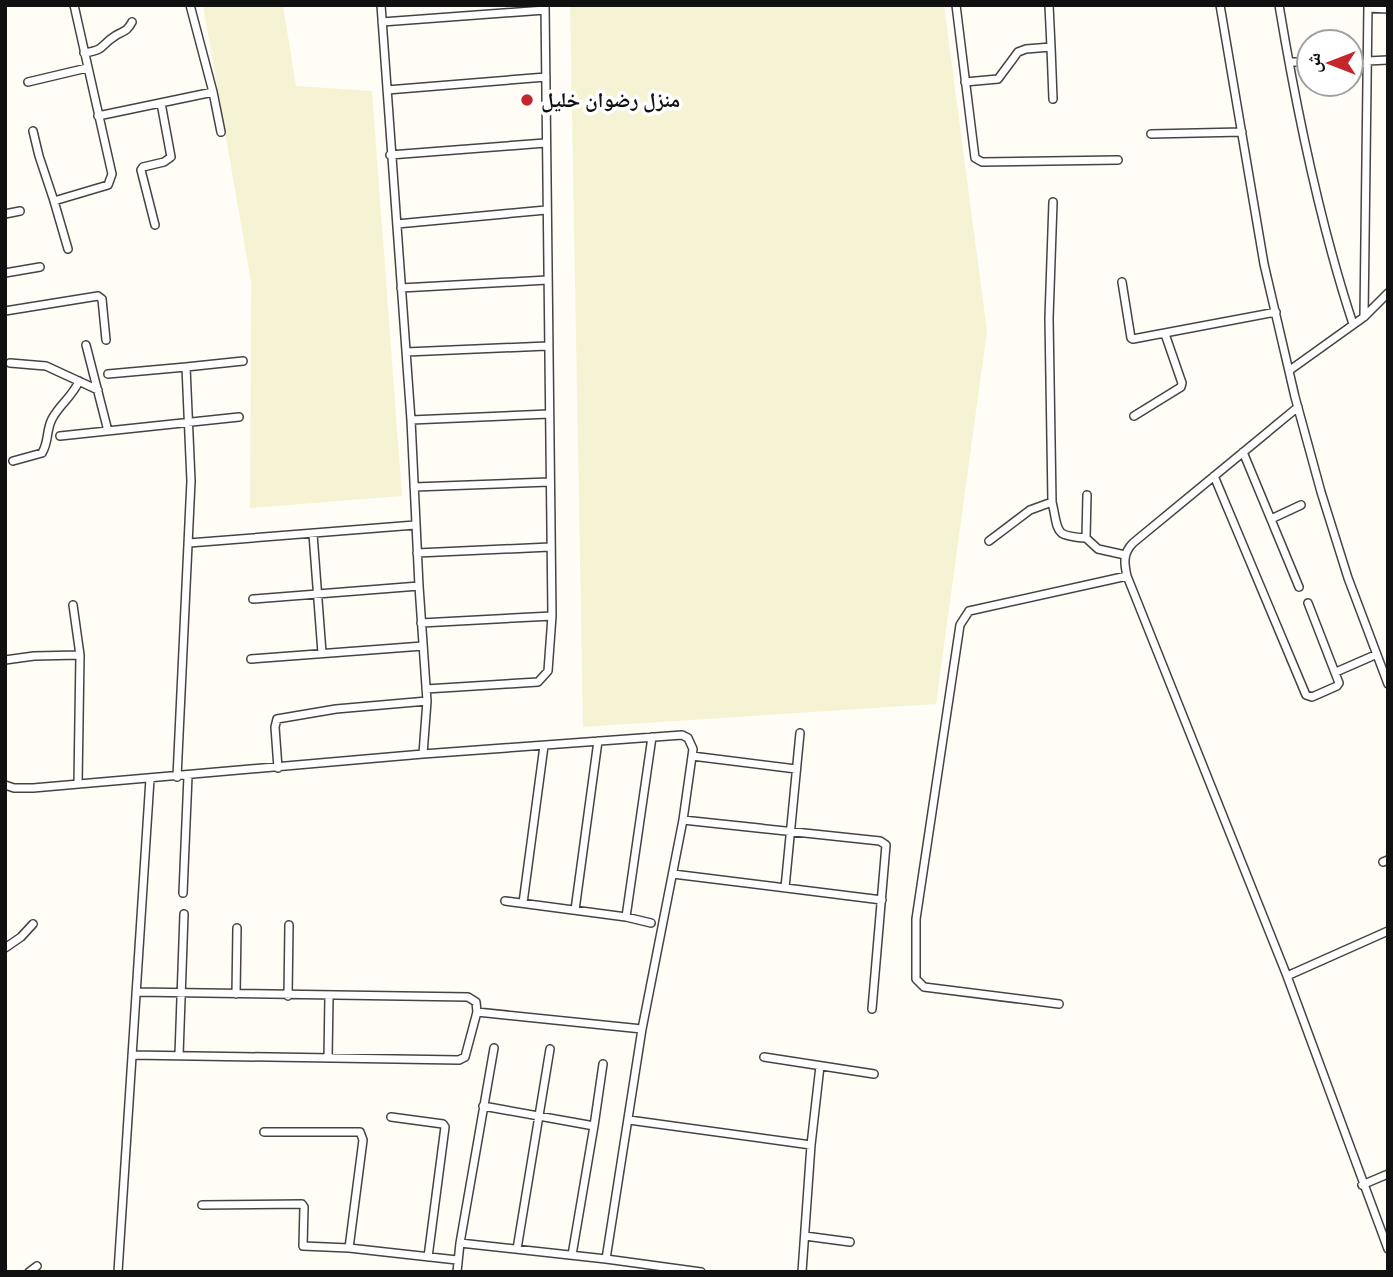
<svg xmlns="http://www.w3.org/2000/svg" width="1393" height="1277" font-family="Georgia,'Noto Naskh Arabic',serif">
	<rect width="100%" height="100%" fill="#fffdf5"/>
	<!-- farmland -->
	<path fill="#f6f3d4" d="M203,5H283L296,86L372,91L402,496L250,508L251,282Z
		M570,5H944L987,331L936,704L583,727Z"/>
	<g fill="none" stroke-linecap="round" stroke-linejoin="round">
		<!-- street casing -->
		<g stroke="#444" stroke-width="10">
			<path id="street" d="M190,5L213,92L221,132
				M956,5L975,158L982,162L1118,160
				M1220,5L1264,264L1295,397L1321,492L1348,578L1388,684
				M1279,5C1297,113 1319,221 1353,324
				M1368,8L1388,9
				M382,22L545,10
				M1051,47L1053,99
				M84,53C107,49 98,47 115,36C123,31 127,32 132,22
				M1367,61L1388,60
				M1289,62H1309
				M1351,63L1367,64
				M28,82L87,68
				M965,82L998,79L1018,52L1026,49L1051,47L1049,5
				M387,90L546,77
				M98,116L213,92
				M33,131L39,156L54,201
				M1151,134L1242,132
				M390,155L545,143
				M1053,202L1049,318L1052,502C1059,532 1053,536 1086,538
				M5,214L20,211
				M397,224L546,210
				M155,225L141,170L143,167L164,162L171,157L161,103
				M68,249L54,201L108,185L112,174L74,5
				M5,273L40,267
				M1122,282L1131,338L1133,339L1276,312
				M401,288L547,280
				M5,311L98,296L102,299L106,340
				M1364,317L1368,5
				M86,345L108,431
				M406,352L547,346
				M10,363L46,366L98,390
				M186,367L243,361
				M1290,370L1364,317L1388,293
				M108,374L186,367L191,481L177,777
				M1298,407L1133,543C1123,553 1124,563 1127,576L1287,976L1388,1249
				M1134,416L1181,387L1182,383L1165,334
				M411,420L549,414
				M60,436L239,417
				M1243,452L1299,587
				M13,461L42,453C49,442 46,430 52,419C59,405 73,396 79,381
				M1214,476L1306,695L1312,697L1337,686L1339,683L1308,603
				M414,487L549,482
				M1087,495L1086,538L1098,549L1125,555
				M1271,519L1301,505
				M313,534L322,653
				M989,541L1030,510L1052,502
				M189,543L415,525
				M417,553L550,547
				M253,599L419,586
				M73,605L80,655L78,784
				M421,623L552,616
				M251,659L423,646
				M5,660L34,656L80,655
				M1336,672L1375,655
				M426,689L538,682L548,671L552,616L545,5
				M423,754L682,735L688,738L693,749L683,820L642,1029L606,1259L460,1243L457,1272
				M692,756L796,769
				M278,768L275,727L277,719L336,709L427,701
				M5,785L14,788H33L423,754L427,701L419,586L411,420L381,5
				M683,820L880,841L886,845L872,1009
				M1383,862L1388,860
				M673,874L882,900
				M785,888L800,733
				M183,893L188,776
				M505,901L626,917L651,923
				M523,903L544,746
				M575,910L598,741
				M626,917L652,737
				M5,948L21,937L33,924
				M1287,976L1388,931
				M136,992L468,997L476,1002L477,1012L642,1029
				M236,994L237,928
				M288,996L289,925
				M1059,1004L924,987L916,979V919L960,625L969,611L1127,576
				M132,1055L459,1060L465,1057L477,1012
				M179,1055L184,914
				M764,1057L874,1074
				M328,1058L329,997
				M483,1106L594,1126L572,1255
				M391,1117L443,1124L445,1127L428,1257
				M629,1120L811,1145L802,1272
				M594,1126L603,1064
				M264,1132H360L363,1140L349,1248L457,1260
				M811,1145L820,1066
				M1362,1185L1388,1174
				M202,1205L302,1204L304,1207L303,1246L349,1248
				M805,1236L850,1242
				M460,1243L494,1048
				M517,1249L550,1049
				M606,1259L701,1272
				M29,1272L37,1266
				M118,1272L150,779"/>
		</g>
		<!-- street -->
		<use href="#street" stroke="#fff" stroke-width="7"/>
	</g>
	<!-- markers -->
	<circle fill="#c4262e" stroke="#fff" stroke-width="2.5" cx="527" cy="100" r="7"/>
	<g text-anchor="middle" stroke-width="7" stroke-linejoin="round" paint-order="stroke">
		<!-- poi labels -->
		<g font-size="21" font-weight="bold" fill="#111" stroke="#fff" text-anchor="start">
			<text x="541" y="107">منزل رضوان خليل</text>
		</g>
	</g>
	<!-- border -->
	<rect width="1393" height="1277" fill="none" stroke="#111111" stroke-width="14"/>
	<!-- north arrow -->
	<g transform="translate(1330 63) rotate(270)"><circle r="33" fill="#ffffff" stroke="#a0a0a0" stroke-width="2"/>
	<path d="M0-5L12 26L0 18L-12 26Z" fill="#c4262e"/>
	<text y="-10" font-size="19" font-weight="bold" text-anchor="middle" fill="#111111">ش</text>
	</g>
</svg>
